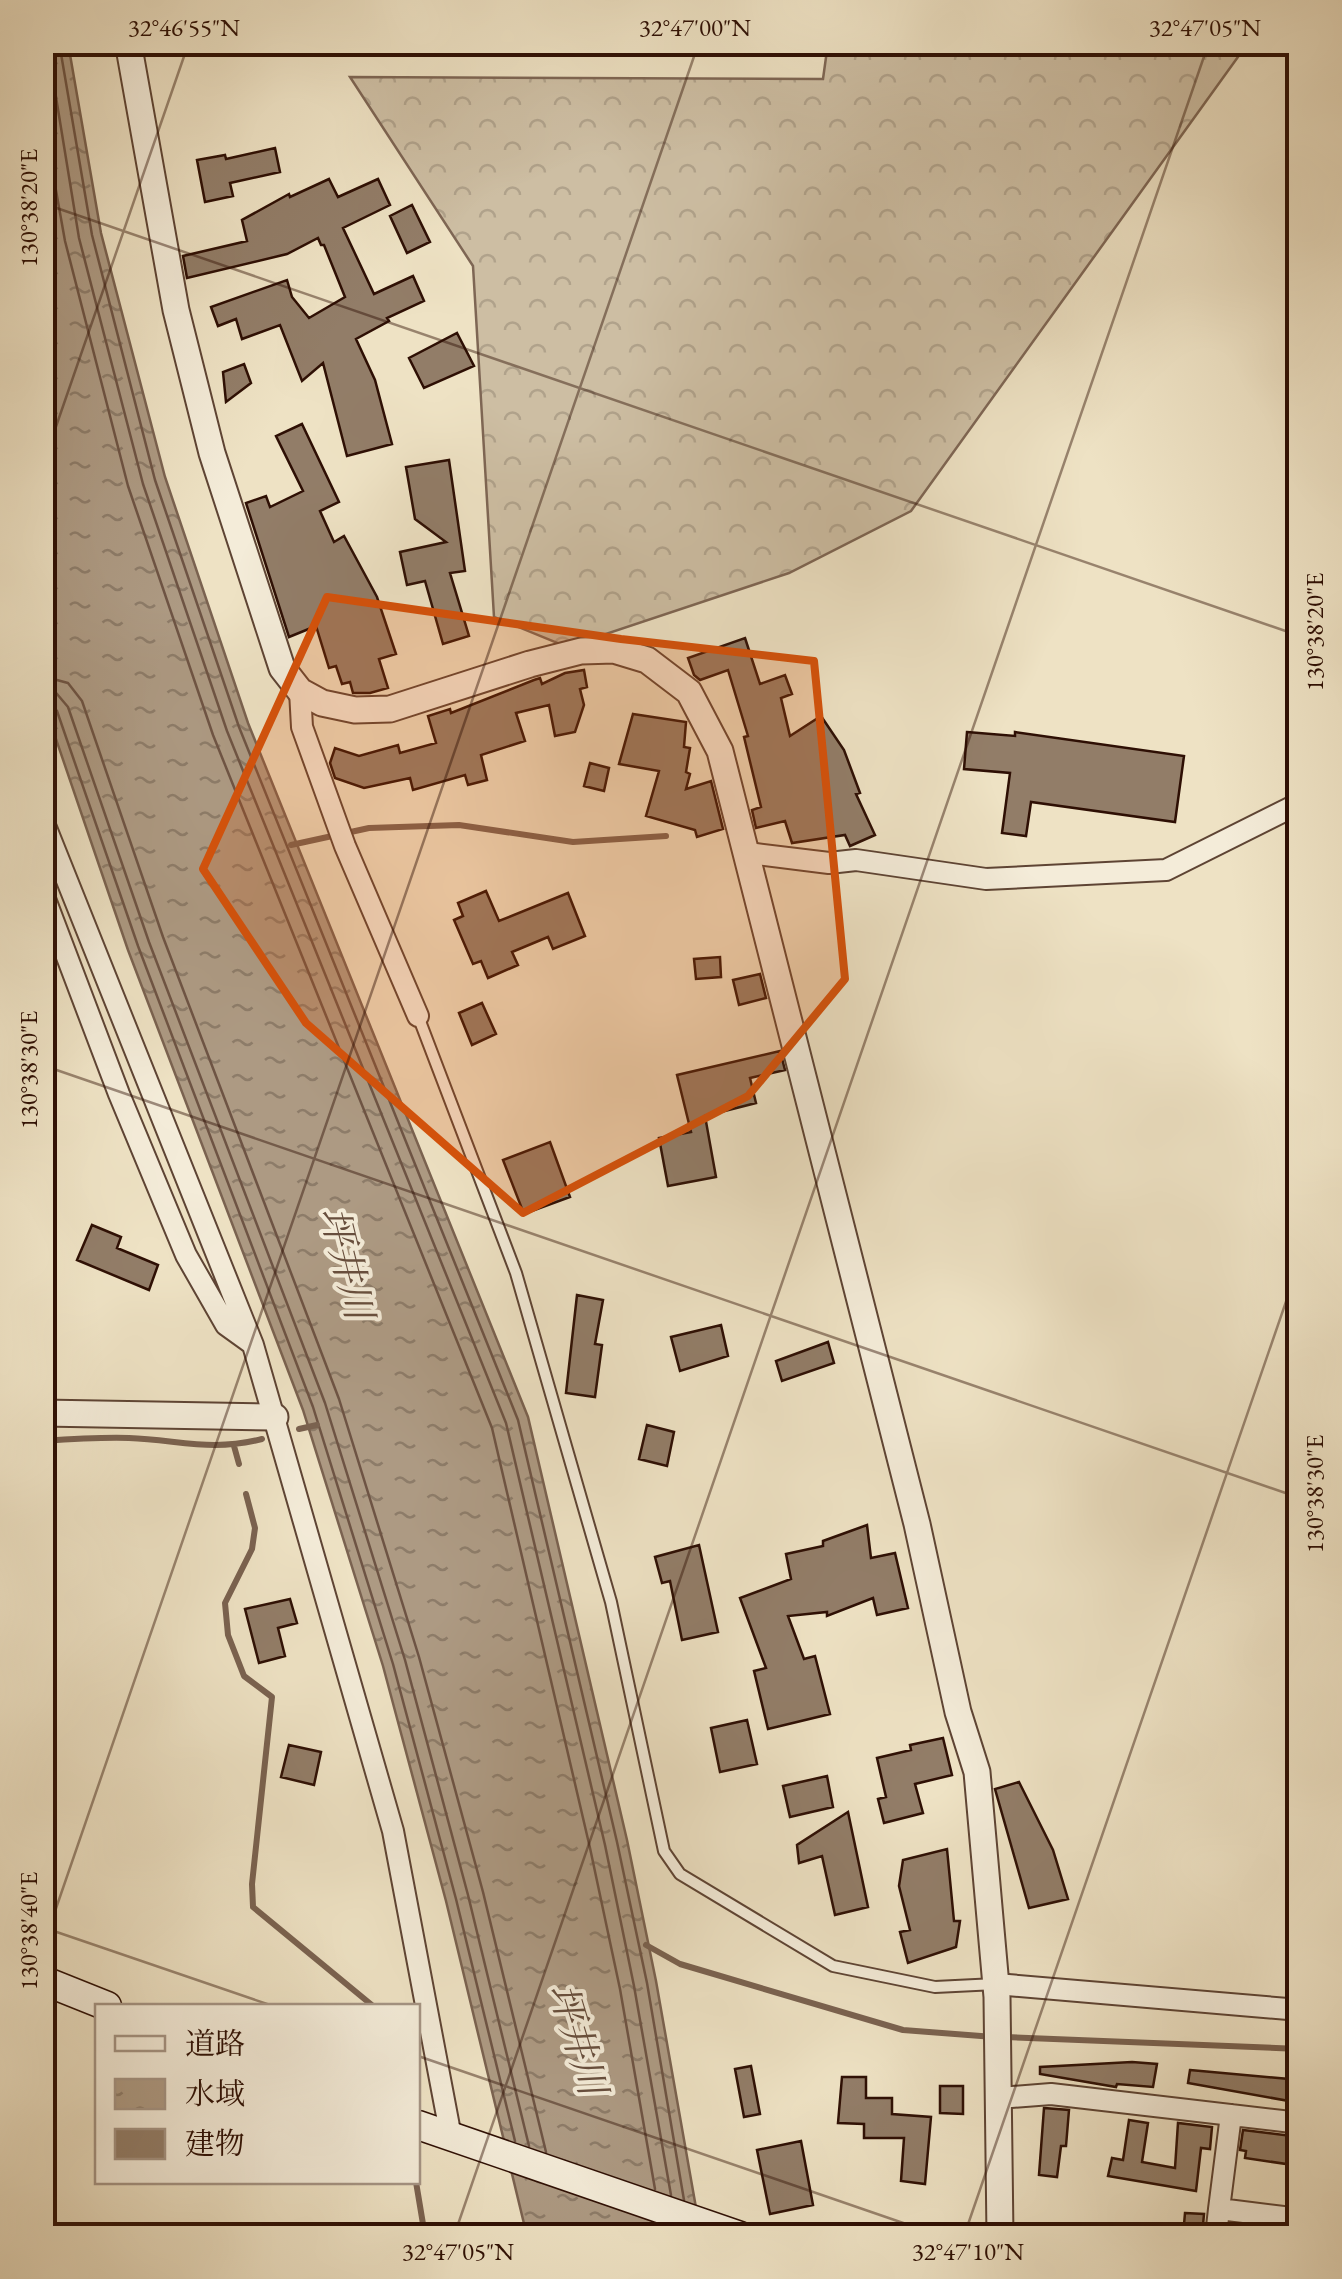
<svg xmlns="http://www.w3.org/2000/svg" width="1342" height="2279" font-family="'EB Garamond','Noto Serif JP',serif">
	<defs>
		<pattern id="forest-crowns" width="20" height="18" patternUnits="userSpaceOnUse" patternTransform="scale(2.5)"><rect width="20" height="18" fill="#cdbea3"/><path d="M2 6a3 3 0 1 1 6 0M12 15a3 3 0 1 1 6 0" fill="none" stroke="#b0a28b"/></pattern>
		<pattern id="water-ripples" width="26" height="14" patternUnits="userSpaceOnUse" patternTransform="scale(2.5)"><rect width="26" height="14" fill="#ad9a83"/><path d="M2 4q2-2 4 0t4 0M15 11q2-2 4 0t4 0" fill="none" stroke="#8d7c69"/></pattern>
	</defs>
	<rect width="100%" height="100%" fill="#eee2c4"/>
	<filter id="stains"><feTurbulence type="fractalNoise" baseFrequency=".002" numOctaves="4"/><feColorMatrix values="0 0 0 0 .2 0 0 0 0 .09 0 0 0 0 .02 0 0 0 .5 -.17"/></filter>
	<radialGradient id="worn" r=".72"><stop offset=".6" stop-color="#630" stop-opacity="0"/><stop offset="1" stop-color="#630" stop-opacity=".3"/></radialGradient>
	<!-- forest -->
	<path fill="url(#forest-crowns)" stroke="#7e6654" stroke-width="2.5" d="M828,43H1248L911,511L789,573L567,647L494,617L473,266L350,77L823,79Z"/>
	<!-- water -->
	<path fill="url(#water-ripples)" stroke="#7a6250" stroke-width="2.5" d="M42,43H68L101,233L165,477L248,723L528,1417L627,1840L656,1981L701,2236H527L446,1901L383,1666L303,1410L128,950L43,701Z"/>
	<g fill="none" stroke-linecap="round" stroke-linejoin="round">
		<!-- shore -->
		<path stroke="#6e5444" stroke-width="2.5" d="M47,42L79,238L143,484L227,731L506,1423L605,1845L634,1986L671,2195
			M59,42L92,235L155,480L239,727L518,1420L617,1842L647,1983L684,2200
			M42,112L65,241L128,486L213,735L492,1428L590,1848L620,1989L655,2189
			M42,676L68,683L82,701L163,937L339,1399L419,1657L483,1892L546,2152
			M42,691L57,694L68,707L149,942L325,1403L405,1660L468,1895L529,2146
			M42,704L51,705L57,711L138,946L313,1407L393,1664L456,1899L515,2141"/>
		<!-- stream -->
		<path stroke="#7a6250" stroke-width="6" d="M291,845L369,828L459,825L573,842L666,836
			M299,1429L317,1425
			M42,1441C71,1439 100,1437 129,1438C180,1440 211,1452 262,1439
			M234,1446L239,1464
			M246,1494L255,1528L252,1549L225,1603L228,1635L244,1676L272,1697L252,1884L253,1907L373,2006
			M646,1945L680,1964L903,2030L994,2037
			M1006,2037L1300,2049
			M416,2182L425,2236"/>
	</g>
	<!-- building -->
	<path fill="#927d68" stroke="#2e0f04" stroke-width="2.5" d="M275,148L280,172L230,183L233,196L205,202L197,160L225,155L226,159Z
		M329,179L338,197L378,179L390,205L343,228L374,294L413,276L424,301L387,318L389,321L356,339L375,380L392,444L347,456L323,363L302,381L280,325L242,339L236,319L218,326L211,307L287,280L292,297L309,318L345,297L324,245H321L318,238L287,254L187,278L183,256L247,241L242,220L289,194L290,197Z
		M412,205L430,242L407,253L390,216Z
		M457,333L474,366L424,388L409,358Z
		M244,364L251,383L226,402L223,372Z
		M302,424L339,502L320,511L334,542L344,536L377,597L396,654L379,659L388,688L370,693H353L350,682L342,684L336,666L329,668L316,626L289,637L246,503L266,496L270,507L303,491L276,436Z
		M449,460L465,571L450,573L469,636L443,644L425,581L407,585L400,552L446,542L415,519L406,467Z
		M745,638L760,684L785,675L792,694L781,698L790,736L821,716L844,750L860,793L856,794L875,835L850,846L845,835L792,843L785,821L756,828L752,810L761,807L744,737L748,736L728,670L700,680L694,675L688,658Z
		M584,670L587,687L580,689L584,705L575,732L555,736L549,705L516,713L525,741L481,755L487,780L468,785L465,775L413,790L410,778L364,788L335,778L330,763L335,748L359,756L398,745L400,753L436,743L428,716L450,709L451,713L534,680L540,678L542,684L565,673Z
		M633,714L686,722L684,747L690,748L686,772L690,774L686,789L711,781L723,829L697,837L695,830L646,816L659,771L619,764Z
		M967,732L1015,736V732L1184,756L1175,822L1031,802L1026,836L1002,833L1010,773L964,769Z
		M590,763L609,768L604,791L584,786Z
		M486,891L499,921L568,893L585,936L553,949L548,937L512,952L518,965L488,978L481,961L473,964L454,920L463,916L458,903Z
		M720,957L721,977L696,979L694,959Z
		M760,974L766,998L739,1005L733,980Z
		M482,1003L496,1034L472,1045L459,1013Z
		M780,1051L785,1070L750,1078L756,1103L705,1116L716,1177L668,1186L659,1138L691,1132L677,1075Z
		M550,1142L570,1197L524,1214L503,1160Z
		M92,1225L121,1237L117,1248L158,1265L149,1290L77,1260Z
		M577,1295L603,1300L595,1344L602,1345L595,1397L566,1393Z
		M721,1325L728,1356L680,1371L671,1337Z
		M828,1342L834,1363L782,1381L776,1361Z
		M647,1425L674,1432L667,1466L639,1459Z
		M867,1525L871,1558L895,1553L908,1608L877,1615L873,1598L827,1616V1612L788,1616L804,1659L815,1656L830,1714L768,1729L754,1671L766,1668L740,1598L791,1579L786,1554L823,1546V1541Z
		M699,1545L718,1632L682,1640L670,1581L662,1583L655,1557Z
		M290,1599L297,1623L278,1628L285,1656L259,1663L245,1609Z
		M747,1720L757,1764L720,1772L711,1728Z
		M943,1738L952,1775L915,1784L923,1813L884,1823L878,1799L886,1797L877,1758L911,1750L910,1745Z
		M289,1745L321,1752L314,1785L281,1777Z
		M827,1776L833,1807L790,1817L783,1786Z
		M1019,1782L1053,1850L1068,1899L1029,1908L995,1789Z
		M848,1812L868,1907L835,1915L822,1856L799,1863L797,1845Z
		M947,1849L954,1921H960L956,1947L908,1963L900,1932L910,1930L899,1886L903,1860Z
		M1132,2062L1157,2064L1153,2087L1117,2084L1116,2087L1040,2074V2067Z
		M751,2066L760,2114L744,2117L735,2069Z
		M1190,2070L1300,2080V2103L1188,2083Z
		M842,2077H866V2098H892V2114L931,2117L925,2184L901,2181L904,2138H864V2124L838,2123Z
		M940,2086H963V2114L940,2113Z
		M1044,2108L1069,2110L1066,2146H1061L1057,2177L1039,2175Z
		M1129,2120L1148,2123L1142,2162L1175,2168L1178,2123L1212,2127L1210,2149L1201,2148L1196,2191L1108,2176L1112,2158L1123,2160Z
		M1243,2130L1300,2137V2166L1245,2158L1246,2151L1240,2150Z
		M801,2141L813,2205L770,2214L757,2150Z
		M1185,2213L1204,2214L1202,2236H1183Z"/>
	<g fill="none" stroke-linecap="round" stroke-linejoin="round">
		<!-- service casing -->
		<g stroke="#5e4434" stroke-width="14">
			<path id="service" d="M418,1016L516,1273L611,1602L664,1851L680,1874L833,1966L935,1987L996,1984"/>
		</g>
		<!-- minor casing -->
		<g stroke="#5e4434" stroke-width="24">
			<path id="minor" d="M300,691L302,727L345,846L418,1016
				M42,818L253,1345L393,1831L451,2137
				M748,853L829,863L856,860L986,879L1166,870L1300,803
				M42,891L119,1094L186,1255L226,1325L251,1343
				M996,1984L1300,2010
				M999,2098L1051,2094L1300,2123
				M1231,2115L1219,2209L1300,2219
				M1216,2236L1219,2209"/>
		</g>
		<!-- tertiary casing -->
		<g stroke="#5e4434" stroke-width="29">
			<path id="tertiary" d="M128,42L176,310L212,453L282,668L300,691L322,703L355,710L390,709L530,664L581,651L614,650L647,660L689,692L720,751L917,1524L958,1712L977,1772L997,1997L1000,2236
				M42,1413L275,1417"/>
		</g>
		<!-- secondary casing -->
		<g stroke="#2e0f04" stroke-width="31">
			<path id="secondary" d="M42,1980L107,2006
				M418,2125L740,2236"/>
		</g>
		<!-- service -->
		<use href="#service" stroke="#f4ecd9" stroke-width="10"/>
		<!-- minor -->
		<use href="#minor" stroke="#f4ecd9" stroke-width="20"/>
		<!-- tertiary -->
		<use href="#tertiary" stroke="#f4ecd9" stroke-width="25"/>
		<!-- secondary -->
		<use href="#secondary" stroke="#f4ecd9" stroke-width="28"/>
	</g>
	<!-- marked area -->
	<path fill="#d5520b" fill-opacity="0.2" stroke="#d5520b" stroke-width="8" stroke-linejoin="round" d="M327,597L621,639L814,661L845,979L748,1096L523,1213L306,1023L203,869Z"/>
	<!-- ticks -->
	<path fill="none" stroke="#2e0f04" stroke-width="2.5" stroke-opacity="0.45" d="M42,203L1300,636M42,467L189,42M42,1065L1300,1498M42,1927L273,2006M42,1949L699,42M418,2056L941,2236M454,2236L1209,42M964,2236L1300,1261"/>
	<g text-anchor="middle" stroke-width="8" stroke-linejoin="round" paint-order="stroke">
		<!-- water labels -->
		<g font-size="38" font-style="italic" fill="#674e3d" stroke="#f4ecd9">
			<text transform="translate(347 1263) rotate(76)" y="13">坪井川</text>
			<text transform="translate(578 2039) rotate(73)" y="13">坪井川</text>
		</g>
	</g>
	<!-- margin -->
	<rect width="1342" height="2279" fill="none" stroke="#eee2c4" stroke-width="110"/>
	<!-- legend -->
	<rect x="95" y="2004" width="325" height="180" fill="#f4ecd9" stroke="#a59484" stroke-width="2.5"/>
	<rect x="115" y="2036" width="50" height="15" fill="#f4ecd9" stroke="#a59484" stroke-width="2.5"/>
	<text x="185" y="2054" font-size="30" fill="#2e0f04">道路</text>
	<rect x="115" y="2079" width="50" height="30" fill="url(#water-ripples)" stroke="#a59484" stroke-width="2.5"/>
	<text x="185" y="2104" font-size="30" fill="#2e0f04">水域</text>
	<rect x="115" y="2129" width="50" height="30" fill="#927d68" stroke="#a59484" stroke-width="2.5"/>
	<text x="185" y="2154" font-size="30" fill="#2e0f04">建物</text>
	<rect x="55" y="55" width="1232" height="2169" fill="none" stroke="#2e0f04" stroke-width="4"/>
	<g font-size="25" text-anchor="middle" fill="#2e0f04">
		<text x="184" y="36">32°46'55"N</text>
		<text x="695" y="36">32°47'00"N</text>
		<text x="1205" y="36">32°47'05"N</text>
		<text transform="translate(28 208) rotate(-90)" y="9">130°38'20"E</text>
		<text transform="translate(1314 632) rotate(-90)" y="9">130°38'20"E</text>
		<text transform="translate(28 1070) rotate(-90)" y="9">130°38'30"E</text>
		<text transform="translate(1314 1494) rotate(-90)" y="9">130°38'30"E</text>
		<text transform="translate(28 1931) rotate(-90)" y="9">130°38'40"E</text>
		<text x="458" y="2260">32°47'05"N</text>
		<text x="968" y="2260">32°47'10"N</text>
	</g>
	<rect width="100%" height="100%" filter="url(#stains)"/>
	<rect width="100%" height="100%" fill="url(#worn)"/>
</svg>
